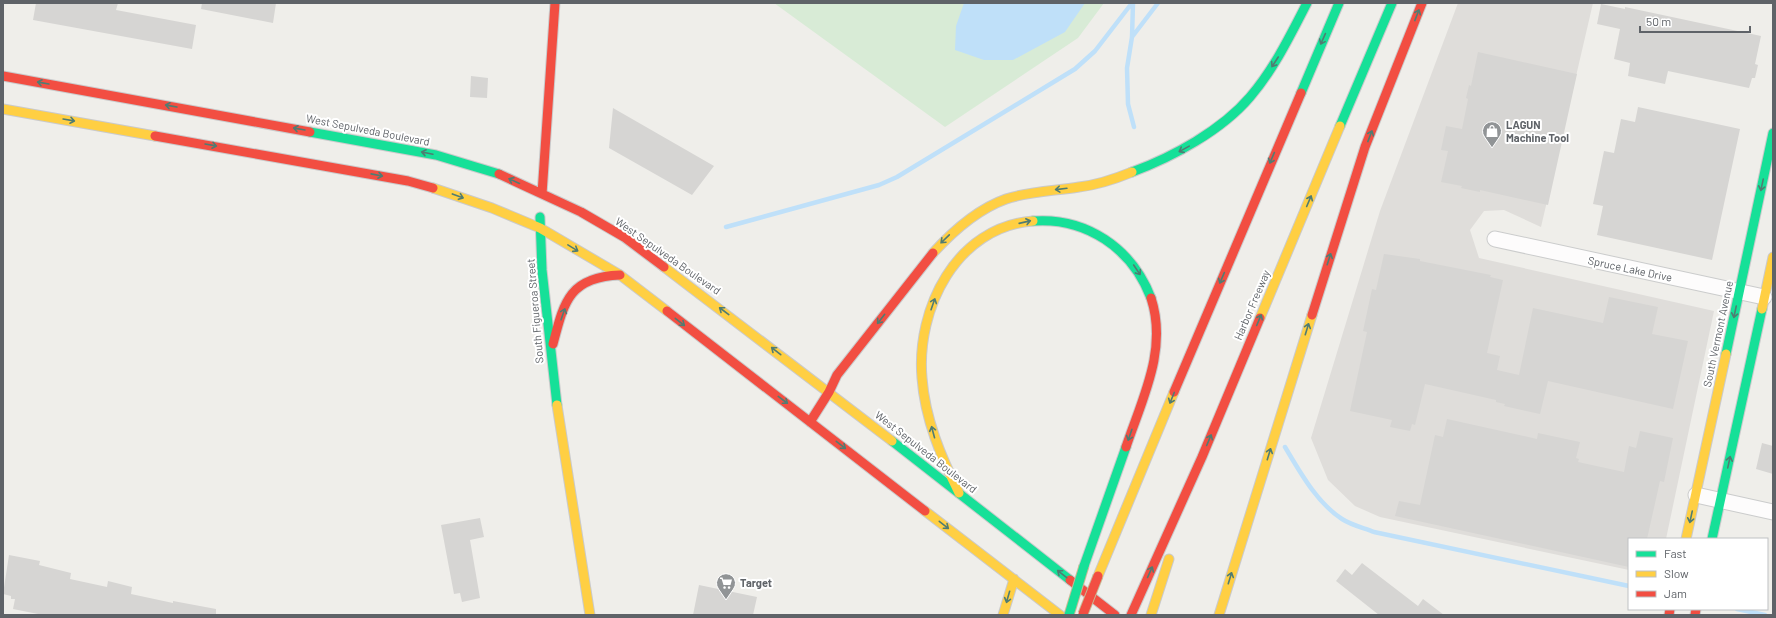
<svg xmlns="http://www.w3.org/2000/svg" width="1776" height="618" font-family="Barlow,sans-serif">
	<rect width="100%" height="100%" fill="#efeeea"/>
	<!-- industrial -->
	<path fill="#dfddda" d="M1458,3H1593L1541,227L1504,210L1484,211L1470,230L1479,258L1714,311L1666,539H1629V570L1380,517L1355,506L1328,480L1311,438L1380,211Z"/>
	<!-- green -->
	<path fill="#d8ebd6" d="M774,3H1104L1078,38L945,127Z"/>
	<!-- water -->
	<path fill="#bfe0f9" d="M964,3H1085L1065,32L1013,60H984L955,50L956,26Z"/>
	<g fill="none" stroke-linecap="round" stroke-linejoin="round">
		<!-- stream -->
		<path stroke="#bfe0f9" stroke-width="4.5" d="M1133,3L1132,37L1127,68L1128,104L1134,127
			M1132,37L1158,3
			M726,227L879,185L897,177L1075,69L1095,51L1132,3
			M1285,447C1300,472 1317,503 1342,519C1351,525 1364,528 1374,532L1629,586
			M1737,609L1765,615"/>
	</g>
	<!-- building -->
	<path fill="#d6d5d3" d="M36,3H118L116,10L196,25L192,49L33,20Z
		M202,3H276L273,23L201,9Z
		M1601,4L1625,9V7L1761,36L1755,64L1758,65L1755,78H1752L1749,88L1668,71L1665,84L1628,76L1630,63L1614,59L1620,29L1597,24Z
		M1478,52L1577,74L1548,205L1480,190V192L1461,188L1462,186L1441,182L1448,151L1441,150L1446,126L1462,129L1468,99L1466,98L1469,85L1471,86Z
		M471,76L488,78L487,98L470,97Z
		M1638,107L1740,129L1712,260L1597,235L1603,206L1593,204L1604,151L1614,153L1621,119L1635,122Z
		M613,108L714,166L692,195L609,148Z
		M1384,254L1420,259V261L1491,275L1490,277L1503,280L1487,353L1500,356L1497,370L1519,375L1533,308L1603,323L1609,297L1658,307L1652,334L1688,341L1673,409L1548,381L1540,414L1504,406L1505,404L1496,402V400L1425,384L1415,425L1412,424L1410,431L1390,427L1392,420L1350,411L1367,332L1363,331L1372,289L1376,290Z
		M1447,419L1537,439L1538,433L1580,442L1576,458L1579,459L1578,462L1624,472L1629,446L1636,448L1640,431L1673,438L1664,482L1660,481L1647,539H1629V567L1395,516L1399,501L1420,505L1435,435L1443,437Z
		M1762,443L1773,446V474L1756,469Z
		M480,518L484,537L470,540L480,598L462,602L460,593L454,594L441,525Z
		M9,555L40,561L39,565L71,573L70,579L107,587L108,581L132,587L131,594L173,603V601L216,609V615H43L13,609L15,599H11V596L3,594Z
		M1362,563L1418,606L1423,599L1444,615H1379L1336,581L1345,569L1352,575Z
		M699,585L757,597L753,615H693Z"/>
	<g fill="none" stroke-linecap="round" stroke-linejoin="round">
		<!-- street casing -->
		<g stroke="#cbcccc" stroke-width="17">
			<path id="street" d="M1495,239L1764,297
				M1696,495L1773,512"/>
		</g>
		<!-- fast casing -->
		<g stroke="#cacacb" stroke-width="11">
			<path id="fast" d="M1301,93L1339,3
				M1340,126L1392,3
				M310,132L436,155L499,174
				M1132,172C1173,157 1222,130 1250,97C1274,69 1290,36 1307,3
				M540,217L542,270L557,405
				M1033,221C1086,217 1132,248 1151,298
				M1726,354L1773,133
				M892,441L1070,580
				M1712,539L1762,309
				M1084,566L1126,447"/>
		</g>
		<!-- slow casing -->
		<g stroke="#cacacb" stroke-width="11">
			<path id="slow" d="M3,109L155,136
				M433,188L492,208L540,228L620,275L667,311
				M933,253C953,231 978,209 1006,199C1030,191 1055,191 1079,187C1097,185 1115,179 1132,172
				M664,267L892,441
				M1762,309L1773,257
				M1260,318L1340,126
				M557,405L590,615
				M959,493C941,457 925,419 922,378C916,309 956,227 1033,221
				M925,511L1060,615
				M1686,539L1726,354
				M1098,576L1174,392
				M1003,615L1014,579
				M1151,615L1169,559
				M1219,615L1312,315"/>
		</g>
		<!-- jam casing -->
		<g stroke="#cacacb" stroke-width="11">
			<path id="jam" d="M3,76L310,132
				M155,136L408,181L433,188
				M499,174L581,212L624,237L664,267
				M542,194L555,3
				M667,311L925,511
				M1312,315L1365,147L1422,3
				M553,344C564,302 569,277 620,275
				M1174,392L1301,93
				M810,422L829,392L837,375L933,253
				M1126,447C1142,399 1168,350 1151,298
				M1070,580L1115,615
				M1131,615L1202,457L1260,318
				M1669,615L1670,609
				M1695,615L1696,609"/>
		</g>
		<!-- street -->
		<use href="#street" stroke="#fdfcfc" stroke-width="15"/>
		<!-- fast -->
		<use href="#fast" stroke="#16e098" stroke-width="9"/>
		<!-- slow -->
		<use href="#slow" stroke="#ffcf43" stroke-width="9"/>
		<!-- jam -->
		<use href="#jam" stroke="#f24e42" stroke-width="9"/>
		<!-- fast-bridge casing -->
		<g stroke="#c8b996" stroke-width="11" stroke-linecap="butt">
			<path id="fast-bridge" d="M1069,615L1084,566"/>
		</g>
		<!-- jam-bridge casing -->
		<g stroke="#c8b996" stroke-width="11" stroke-linecap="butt">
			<path id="jam-bridge" d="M1083,614L1098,576"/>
		</g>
		<!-- fast-bridge -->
		<use href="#fast-bridge" stroke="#16e098" stroke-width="9"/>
		<!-- jam-bridge -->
		<use href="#jam-bridge" stroke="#f24e42" stroke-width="9"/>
	</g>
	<!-- one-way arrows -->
	<defs><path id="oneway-shaft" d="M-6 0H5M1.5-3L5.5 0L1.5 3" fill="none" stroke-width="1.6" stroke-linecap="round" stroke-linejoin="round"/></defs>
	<g stroke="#507c72">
		<use href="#oneway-shaft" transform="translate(1417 15) rotate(-69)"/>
		<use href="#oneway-shaft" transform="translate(1323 39) rotate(114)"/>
		<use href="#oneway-shaft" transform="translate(1275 62) rotate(123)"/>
		<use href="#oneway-shaft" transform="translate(43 83) rotate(-170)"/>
		<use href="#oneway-shaft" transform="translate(171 106) rotate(-170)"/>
		<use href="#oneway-shaft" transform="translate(69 120) rotate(10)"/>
		<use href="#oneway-shaft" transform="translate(299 129) rotate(-170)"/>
		<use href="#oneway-shaft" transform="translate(1370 136) rotate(-69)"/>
		<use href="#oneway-shaft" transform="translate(211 145) rotate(10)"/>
		<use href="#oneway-shaft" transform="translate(1184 149) rotate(151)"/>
		<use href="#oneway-shaft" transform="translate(427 153) rotate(-168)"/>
		<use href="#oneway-shaft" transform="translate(1272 158) rotate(113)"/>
		<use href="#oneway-shaft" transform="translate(377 175) rotate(11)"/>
		<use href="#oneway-shaft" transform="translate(514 181) rotate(-155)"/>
		<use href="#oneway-shaft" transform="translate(1762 185) rotate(102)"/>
		<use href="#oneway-shaft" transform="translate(1061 189) rotate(173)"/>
		<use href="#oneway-shaft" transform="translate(458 196) rotate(20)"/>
		<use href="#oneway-shaft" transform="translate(1309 201) rotate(-67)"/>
		<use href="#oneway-shaft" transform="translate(1025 222) rotate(-13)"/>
		<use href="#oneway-shaft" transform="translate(945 239) rotate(136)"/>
		<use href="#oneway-shaft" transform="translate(573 248) rotate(31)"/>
		<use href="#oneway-shaft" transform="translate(1329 259) rotate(-72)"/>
		<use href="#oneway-shaft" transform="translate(1137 270) rotate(56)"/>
		<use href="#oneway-shaft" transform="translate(1222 278) rotate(113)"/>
		<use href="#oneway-shaft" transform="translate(933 304) rotate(-71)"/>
		<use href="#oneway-shaft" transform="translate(724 311) rotate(-143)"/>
		<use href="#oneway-shaft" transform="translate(1735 312) rotate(102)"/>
		<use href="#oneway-shaft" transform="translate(563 314) rotate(-71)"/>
		<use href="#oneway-shaft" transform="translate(881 319) rotate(128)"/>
		<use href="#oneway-shaft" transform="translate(1259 320) rotate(-67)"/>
		<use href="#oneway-shaft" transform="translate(680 322) rotate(38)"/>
		<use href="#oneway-shaft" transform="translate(1307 329) rotate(-73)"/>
		<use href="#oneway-shaft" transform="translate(776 351) rotate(-142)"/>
		<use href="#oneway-shaft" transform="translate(1172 398) rotate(112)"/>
		<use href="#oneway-shaft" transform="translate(783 400) rotate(37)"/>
		<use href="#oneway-shaft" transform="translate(933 432) rotate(-105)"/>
		<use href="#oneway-shaft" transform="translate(1130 435) rotate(109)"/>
		<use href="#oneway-shaft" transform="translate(1209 440) rotate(-67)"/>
		<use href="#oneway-shaft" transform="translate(841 445) rotate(38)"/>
		<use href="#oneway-shaft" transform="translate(1269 454) rotate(-73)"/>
		<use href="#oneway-shaft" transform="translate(1729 462) rotate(-78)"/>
		<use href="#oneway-shaft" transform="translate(1691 517) rotate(102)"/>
		<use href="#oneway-shaft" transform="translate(944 525) rotate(38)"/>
		<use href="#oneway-shaft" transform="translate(1150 572) rotate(-66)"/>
		<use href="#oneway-shaft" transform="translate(1062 574) rotate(-142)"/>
		<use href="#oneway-shaft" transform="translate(1230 578) rotate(-73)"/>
		<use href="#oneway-shaft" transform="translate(1008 597) rotate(106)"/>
	</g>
	<!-- icons -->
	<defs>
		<g id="shop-pin" transform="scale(1)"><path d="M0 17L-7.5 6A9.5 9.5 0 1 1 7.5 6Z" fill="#919496" stroke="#fff"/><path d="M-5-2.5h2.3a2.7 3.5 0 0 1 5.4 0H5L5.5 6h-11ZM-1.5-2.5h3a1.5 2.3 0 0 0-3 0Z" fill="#fff"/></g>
		<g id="supermarket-pin" transform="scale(1)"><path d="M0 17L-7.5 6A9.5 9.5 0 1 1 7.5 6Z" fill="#919496" stroke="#fff"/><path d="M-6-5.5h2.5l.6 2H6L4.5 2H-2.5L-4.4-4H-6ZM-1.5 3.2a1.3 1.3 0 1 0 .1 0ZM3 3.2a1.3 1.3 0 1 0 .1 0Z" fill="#fff"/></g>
	</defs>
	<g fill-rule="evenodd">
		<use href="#shop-pin" x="1492" y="131"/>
		<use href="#supermarket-pin" x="726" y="583"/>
	</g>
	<g text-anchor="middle" stroke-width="4" stroke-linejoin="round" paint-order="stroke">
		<!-- poi labels -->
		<g font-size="11" font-weight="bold" fill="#5f6368" stroke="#fff" text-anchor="start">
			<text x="1506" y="129">LAGUN<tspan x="1506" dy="13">Machine Tool</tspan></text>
			<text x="740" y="587">Target</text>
		</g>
		<!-- street labels -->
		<g font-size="11" fill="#5f6368" stroke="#fff">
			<text transform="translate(368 130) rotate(11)" y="4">West Sepulveda Boulevard</text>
			<text transform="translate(668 256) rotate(35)" y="4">West Sepulveda Boulevard</text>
			<text transform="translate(1630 269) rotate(12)" y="4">Spruce Lake Drive</text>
			<text transform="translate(1252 305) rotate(-67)" y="4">Harbor Freeway</text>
			<text transform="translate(535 311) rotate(-95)" y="4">South Figueroa Street</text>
			<text transform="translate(1718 334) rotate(-78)" y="4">South Vermont Avenue</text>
			<text transform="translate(926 452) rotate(38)" y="4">West Sepulveda Boulevard</text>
		</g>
	</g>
	<!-- border -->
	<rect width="1776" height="618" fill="none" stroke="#5f6368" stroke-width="8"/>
	<!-- legend -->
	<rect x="1628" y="538" width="140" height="72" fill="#ffffff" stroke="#bfc1c3"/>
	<rect x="1636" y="551" width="20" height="6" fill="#16e098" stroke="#bfc1c3"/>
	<text x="1664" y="558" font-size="12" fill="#5f6368">Fast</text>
	<rect x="1636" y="571" width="20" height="6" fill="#ffcf43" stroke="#bfc1c3"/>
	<text x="1664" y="578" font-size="12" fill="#5f6368">Slow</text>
	<rect x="1636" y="591" width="20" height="6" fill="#f24e42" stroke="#bfc1c3"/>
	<text x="1664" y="598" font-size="12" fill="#5f6368">Jam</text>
	<!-- scale -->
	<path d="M1640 26v6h110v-6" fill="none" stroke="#5f6368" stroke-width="2"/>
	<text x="1646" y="26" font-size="12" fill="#5f6368" stroke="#ffffff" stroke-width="3" paint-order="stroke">50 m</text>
</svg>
